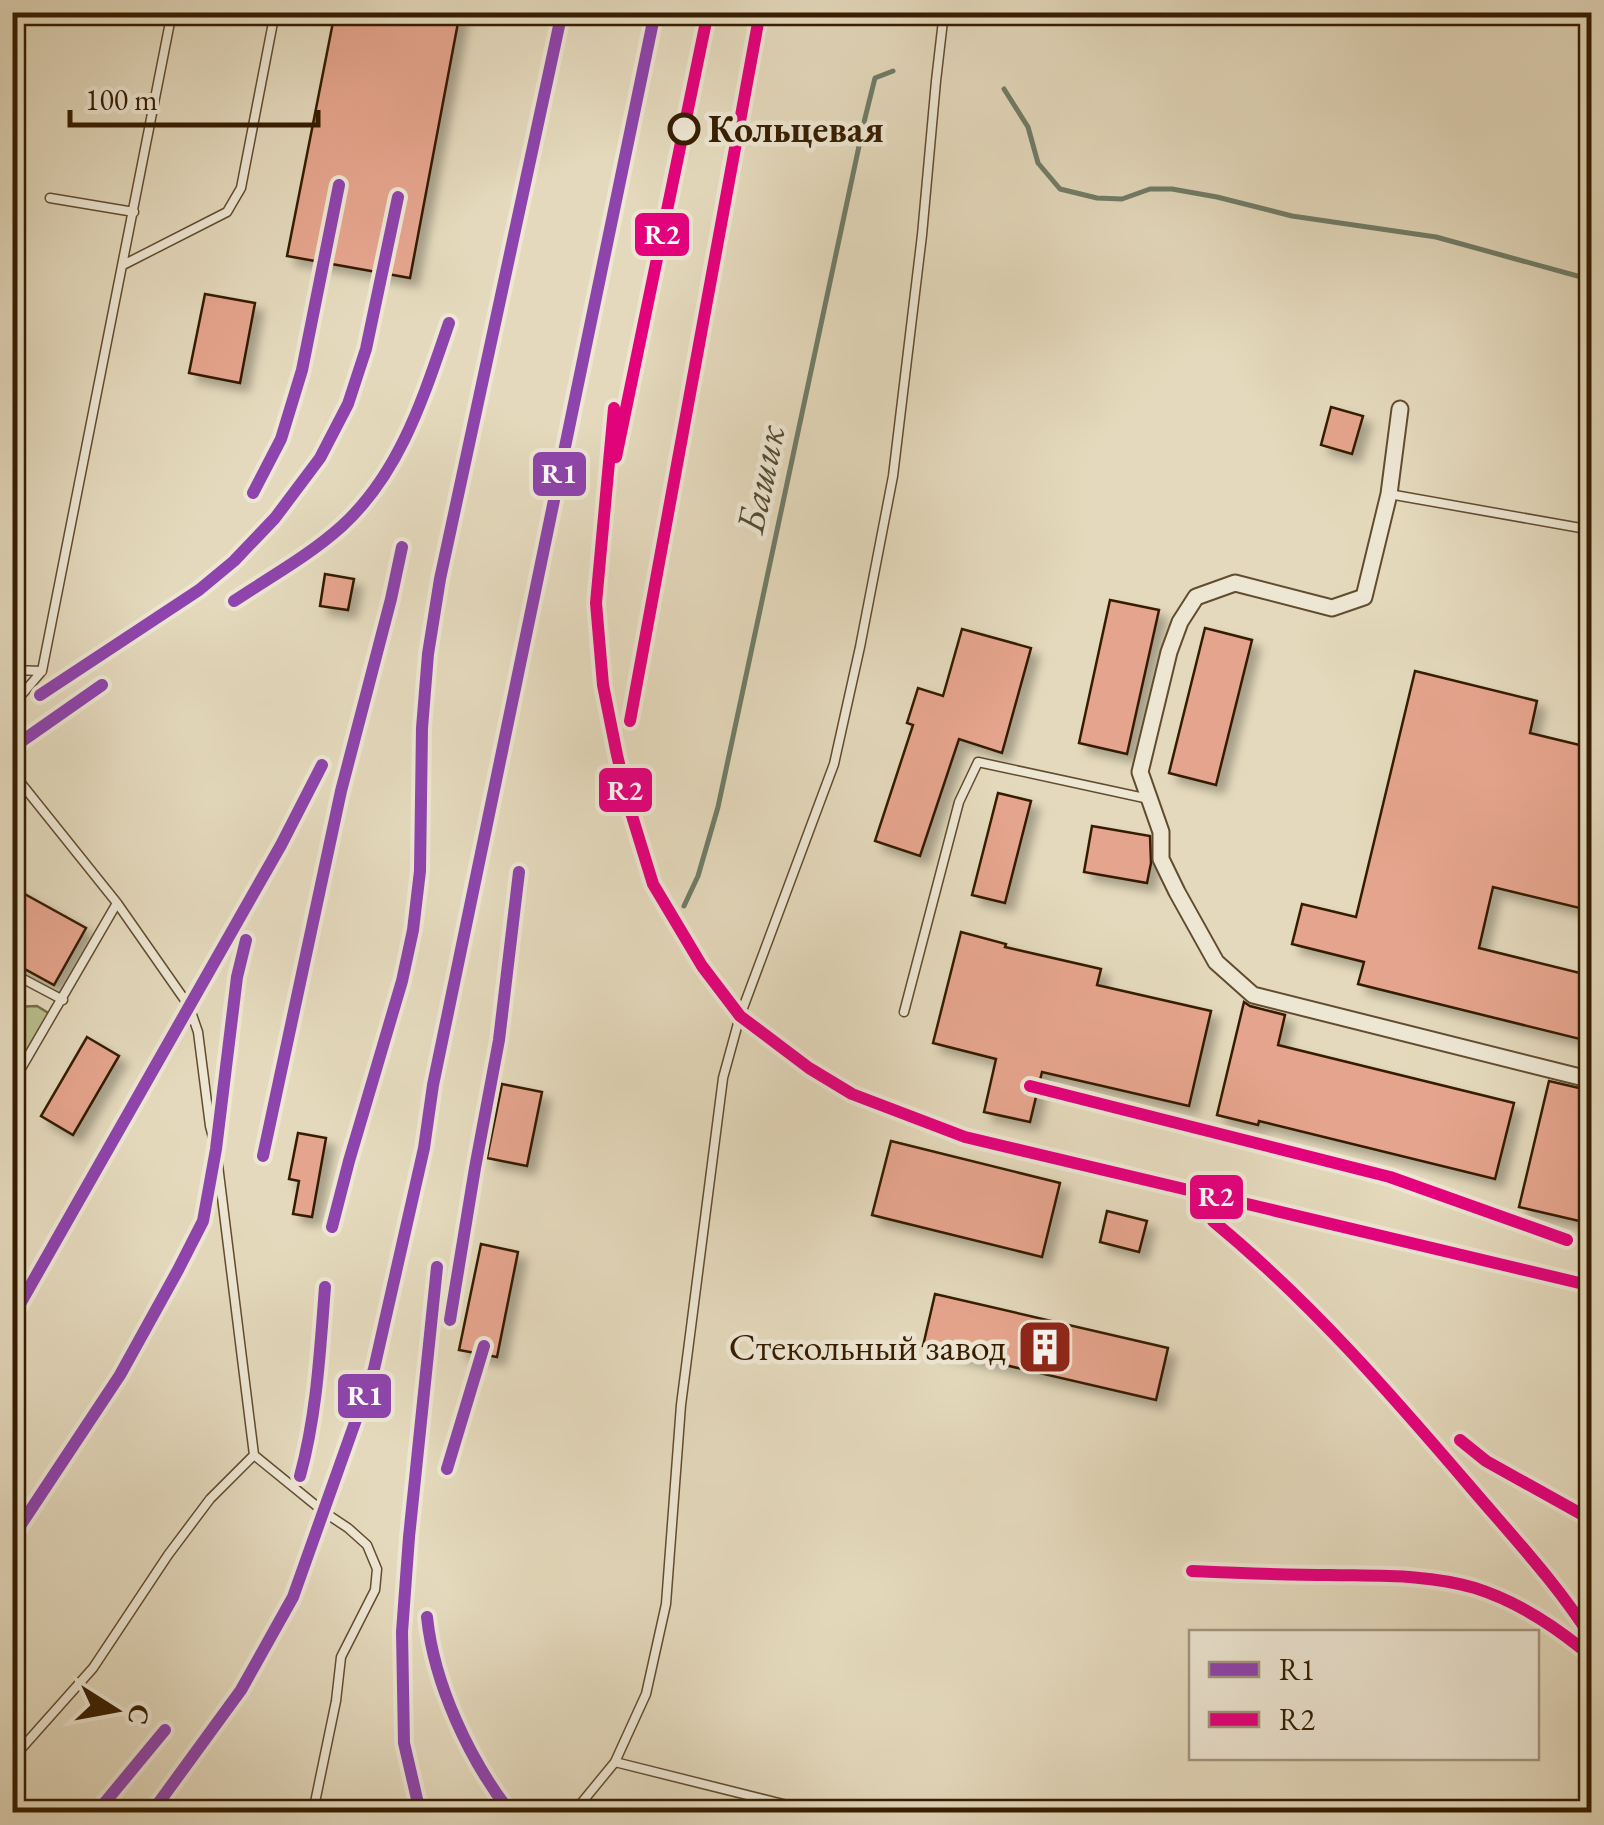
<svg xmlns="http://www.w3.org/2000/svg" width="1604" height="1825" font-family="'EB Garamond',serif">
	<defs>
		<filter id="shadow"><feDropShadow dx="8" dy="8" stdDeviation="5" flood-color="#0004"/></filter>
	</defs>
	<rect width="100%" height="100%" fill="#e4d9bc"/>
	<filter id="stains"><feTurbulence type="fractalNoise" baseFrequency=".002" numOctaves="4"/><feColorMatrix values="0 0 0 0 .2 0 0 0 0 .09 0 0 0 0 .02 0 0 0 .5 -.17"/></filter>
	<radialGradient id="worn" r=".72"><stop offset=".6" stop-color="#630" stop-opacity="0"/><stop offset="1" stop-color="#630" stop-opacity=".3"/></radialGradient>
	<!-- green -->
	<path fill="#b9be8d" stroke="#786e46" stroke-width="2.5" d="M37,1006L50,1014L25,1057L13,1050L12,1007Z"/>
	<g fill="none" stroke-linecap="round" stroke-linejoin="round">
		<!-- stream -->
		<path stroke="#707c67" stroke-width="5" d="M1004,89L1028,127L1038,163L1060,189L1097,198L1122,199L1150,189H1172L1217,197L1292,216L1436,237L1592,280
			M684,906L698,876L718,807L865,118L875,78L893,71"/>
	</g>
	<!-- building -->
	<path fill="#e5a48d" stroke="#361d00" stroke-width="2.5" filter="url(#shadow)" d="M335,12H460L410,278L287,256Z
		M205,294L255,303L240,383L189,373Z
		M1331,407L1363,416L1352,454L1321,445Z
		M325,574L354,579L348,610L320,606Z
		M1110,600L1159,610L1127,754L1079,743Z
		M1205,628L1252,640L1216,785L1169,773Z
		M962,629L1031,648L1002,753L959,739L920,856L875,841L913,725L907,723L918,688L943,696Z
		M1415,671L1537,701L1530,733L1592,748V911L1493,887L1479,948L1592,976V1042L1358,984L1364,962L1292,944L1302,904L1356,917Z
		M998,793L1031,801L1005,903L972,895Z
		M1092,826L1150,836L1151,863L1147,883L1084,872Z
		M12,887L86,928L54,985L12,962Z
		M961,932L1006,944L1005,947L1101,969L1097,985L1211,1011L1189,1106L1042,1072L1030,1122L984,1112L996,1059L933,1043Z
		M1244,1002L1250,1006L1285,1015L1278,1045L1514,1103L1495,1179L1259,1121L1258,1125L1217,1115Z
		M87,1037L119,1056L73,1135L41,1116Z
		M1549,1081L1592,1091V1224L1519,1207Z
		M502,1084L542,1092L527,1166L487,1158Z
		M298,1133L326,1138L312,1217L293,1214L299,1181L289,1179Z
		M891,1141L1060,1183L1042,1257L872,1215Z
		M1107,1211L1147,1221L1139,1252L1100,1242Z
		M481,1244L518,1252L497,1357L459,1350Z
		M935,1294L1168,1348L1156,1400L923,1346Z"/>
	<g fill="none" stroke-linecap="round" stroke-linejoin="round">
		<!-- service casing -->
		<g stroke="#624c2f" stroke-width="11">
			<path id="service" d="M50,198L134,212
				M123,265L227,212L241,188L275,12
				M1389,494L1592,530
				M12,670L42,671
				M12,706L42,671L172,12
				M12,772L117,903L189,1006L198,1032L210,1126L216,1149L254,1455L324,1512L348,1528L367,1545L377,1569L375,1590L341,1657L336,1701L313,1812
				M12,973L63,1000
				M904,1012L959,802L978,762L1149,799
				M12,1084L117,903
				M12,1759L93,1668L168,1555L210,1499L254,1455
				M615,1762L815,1812
				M574,1812L615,1762L646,1694L666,1604L681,1405L723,1078L740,1016L834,764L860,647L893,476L922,235L936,81L944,12"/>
		</g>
		<!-- minor casing -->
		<g stroke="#624c2f" stroke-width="19">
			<path id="minor" d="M1400,409L1389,494L1364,597L1332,608L1235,583L1196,597L1180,622L1169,652L1140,772L1161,832V859L1177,892L1216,962L1253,995L1592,1080"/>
		</g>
		<!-- service -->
		<use href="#service" stroke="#ede6d3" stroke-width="8"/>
		<!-- minor -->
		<use href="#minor" stroke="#ede6d3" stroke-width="15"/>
		<!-- rail-1 casing -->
		<g stroke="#ede6d3" stroke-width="20">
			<path id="rail-1" d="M253,493L281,439L302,370L339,185
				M234,601C270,577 310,555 342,526C401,472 424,395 449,323
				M40,695L199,590L234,561L275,518L320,458L348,404L366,349L398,197
				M12,748L102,685
				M263,1156L341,791L391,599L402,547
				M332,1227L349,1161L402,981L413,930L420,871L422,728L428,654L440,579L562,12
				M12,1318L281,845L322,765
				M450,1320L475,1168L499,1040L519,872
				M447,1469L484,1346
				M300,1476C317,1414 320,1350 325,1287
				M12,1538L120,1375L178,1270L203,1221L216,1149L237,977L246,940
				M427,1617C434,1684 469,1759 510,1812
				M97,1812L165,1730
				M152,1812L241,1690L293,1597L374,1369L424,1148L433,1085L655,12
				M420,1812L404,1743L402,1632L409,1537L437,1267"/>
		</g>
		<!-- rail-2 casing -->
		<g stroke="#ede6d3" stroke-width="20">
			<path id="rail-2" d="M614,408L596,603L603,685L617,755L629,806L653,884L702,966L740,1016L809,1068L852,1094L965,1137L1592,1286
				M616,457L708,12
				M630,721L760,12
				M1030,1086L1390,1177L1567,1240
				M1213,1221C1310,1301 1391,1394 1473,1490C1514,1538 1558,1585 1592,1639
				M1460,1440L1486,1461L1592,1520
				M1192,1571C1238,1573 1284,1575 1330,1575C1378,1576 1428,1574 1475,1588C1513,1600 1550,1623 1581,1648"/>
		</g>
		<!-- rail-1 -->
		<use href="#rail-1" stroke="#8e44ad" stroke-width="12"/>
		<!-- rail-2 -->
		<use href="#rail-2" stroke="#e5007d" stroke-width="12"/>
	</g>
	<!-- icons -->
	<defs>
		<g id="building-square" transform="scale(2.875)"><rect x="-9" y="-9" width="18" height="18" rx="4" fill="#8f2418" stroke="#ede6d3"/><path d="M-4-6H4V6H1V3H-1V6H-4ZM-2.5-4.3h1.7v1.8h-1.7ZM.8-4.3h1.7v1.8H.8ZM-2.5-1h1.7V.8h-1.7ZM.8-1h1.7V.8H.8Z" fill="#fff"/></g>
	</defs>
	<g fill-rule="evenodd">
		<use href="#building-square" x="1045" y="1347"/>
	</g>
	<!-- markers -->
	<circle fill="#ede6d3" stroke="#361d00" stroke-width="5" cx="684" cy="129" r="14"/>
	<g text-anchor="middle" stroke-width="9" stroke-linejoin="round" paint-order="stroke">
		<!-- stop labels -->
		<g font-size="38" font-weight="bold" fill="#361d00" stroke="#ede6d3" text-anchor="start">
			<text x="708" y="142">Кольцевая</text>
		</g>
		<!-- poi labels -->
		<g font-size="38" fill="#361d00" stroke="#ede6d3" text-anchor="end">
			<text x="1006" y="1360">Стекольный завод</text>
		</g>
		<!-- water labels -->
		<g font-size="40" font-style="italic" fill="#534c33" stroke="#ede6d3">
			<text transform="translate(760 479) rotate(-78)" y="14">Башик</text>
		</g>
	</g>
	<g stroke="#ede6d3" stroke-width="4">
		<rect x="633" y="211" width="58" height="47" rx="10" fill="#e5007d"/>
		<rect x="531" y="450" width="57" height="48" rx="10" fill="#8e44ad"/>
		<rect x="597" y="766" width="57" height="48" rx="10" fill="#e5007d"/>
		<rect x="1188" y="1173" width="57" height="48" rx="10" fill="#e5007d"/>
		<rect x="336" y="1372" width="57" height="48" rx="10" fill="#8e44ad"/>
	</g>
	<g font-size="28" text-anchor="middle" font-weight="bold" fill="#fff">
		<text x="662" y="244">R2</text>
		<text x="559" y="483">R1</text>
		<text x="625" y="800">R2</text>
		<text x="1216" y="1206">R2</text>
		<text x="365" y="1405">R1</text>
	</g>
	<!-- margin -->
	<rect width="1604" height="1825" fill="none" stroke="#e4d9bc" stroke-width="50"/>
	<rect x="15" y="15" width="1574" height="1795" fill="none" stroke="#361d00" stroke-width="5"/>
	<rect x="25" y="25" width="1554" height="1775" fill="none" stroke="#361d00" stroke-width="2.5"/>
	<!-- legend -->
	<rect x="1189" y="1630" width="350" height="130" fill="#ede6d3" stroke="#a4967f" stroke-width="2.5"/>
	<rect x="1209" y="1662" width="50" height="15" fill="#8e44ad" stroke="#a4967f" stroke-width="2.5"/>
	<text x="1279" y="1680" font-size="30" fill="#361d00">R1</text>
	<rect x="1209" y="1712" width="50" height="15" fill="#e5007d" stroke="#a4967f" stroke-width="2.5"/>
	<text x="1279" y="1730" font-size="30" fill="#361d00">R2</text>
	<!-- north arrow -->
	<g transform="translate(115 1710) rotate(101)" stroke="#ede6d3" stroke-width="8" paint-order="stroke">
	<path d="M0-8L18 38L0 25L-18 38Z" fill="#361d00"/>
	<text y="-15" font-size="28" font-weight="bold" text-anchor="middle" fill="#361d00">С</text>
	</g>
	<!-- scale -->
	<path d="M70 110v15h248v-15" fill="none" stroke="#361d00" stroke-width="5"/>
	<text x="85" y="110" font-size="30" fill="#361d00" stroke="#ede6d3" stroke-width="8" paint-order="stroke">100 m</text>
	<rect width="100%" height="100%" filter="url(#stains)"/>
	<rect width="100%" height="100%" fill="url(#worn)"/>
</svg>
